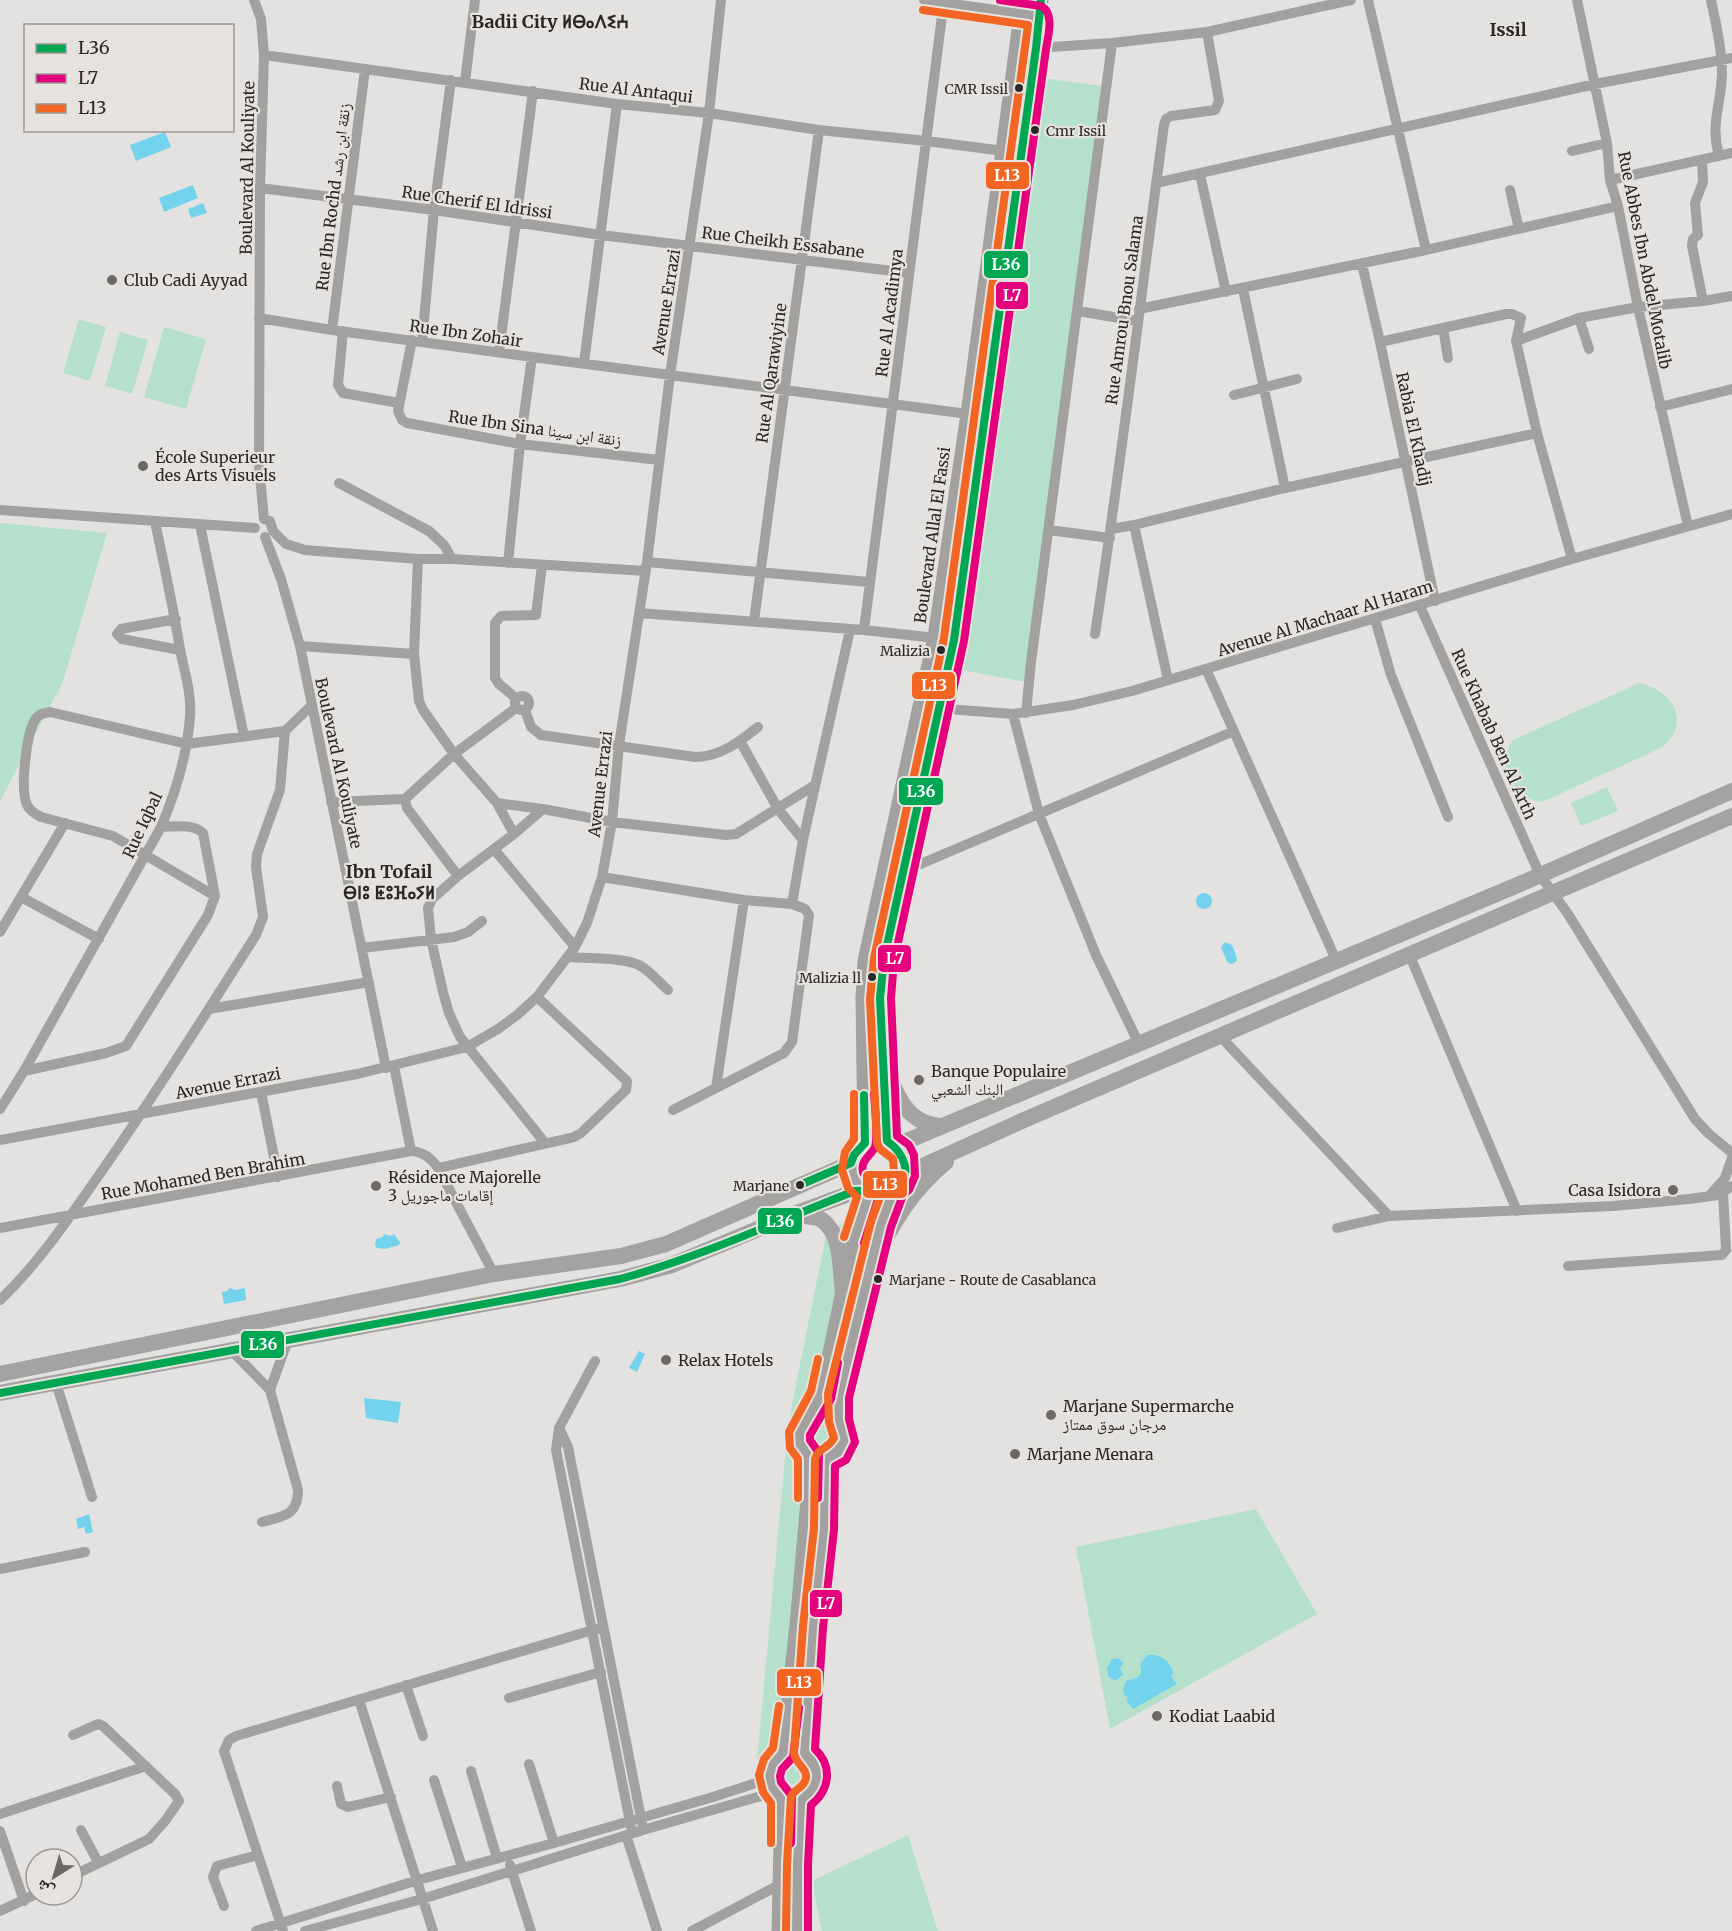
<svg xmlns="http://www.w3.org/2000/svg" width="1732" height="1931" font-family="Merriweather,'Noto Naskh Arabic','Noto Sans Tifinagh',serif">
	<rect width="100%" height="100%" fill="#e4e2e0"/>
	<!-- green -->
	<path fill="#b5e1cc" d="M1042,78L1102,86L1026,682L956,669Z
		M79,319L106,327L90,381L63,373Z
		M164,327L206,339L186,409L144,397Z
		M120,332L148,340L132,394L105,386Z
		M0,523L107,533L63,682L0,801Z
		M1639,683C1673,690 1693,723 1661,748L1542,802C1511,799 1495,765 1513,740Z
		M1607,787L1618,811L1581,826L1571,803Z
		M852,1217L814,1398L800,1405L789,1419L826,1235Z
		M815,1420L828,1422L835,1432L834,1445L824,1452L806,1446L805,1428Z
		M787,1436L792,1447L806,1461L779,1744L757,1761Z
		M1256,1509L1317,1614L1110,1729L1076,1547Z
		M776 1777a17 17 0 1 1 34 0a17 17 0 1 1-34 0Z
		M908,1835L938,1931H822L812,1881Z"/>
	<!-- water -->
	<path fill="#73d3ec" d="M165,132L171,147L136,161L130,145Z
		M193,185L198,198L164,212L159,198Z
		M203,203L207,213L191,218L188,209Z
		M1196 901a8 8 0 1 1 16 0a8 8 0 1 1-16 0Z
		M1225,942L1232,945L1237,958L1236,962L1231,964L1227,962L1221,947Z
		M384,1234L390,1236L394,1234L400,1242L399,1245L385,1249L377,1248L375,1245L376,1239L383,1237Z
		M230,1288L235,1290L245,1288L246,1300L224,1304L222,1292L227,1291Z
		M639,1351L645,1354L637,1372L629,1368Z
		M364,1398L401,1402L398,1423L366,1418Z
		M89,1514L93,1532L86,1534L84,1527L78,1529L76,1519Z
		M1147,1655C1159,1653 1168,1660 1173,1670L1172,1677L1177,1684L1133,1709L1126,1700L1128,1698L1124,1694L1123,1689L1126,1681C1136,1678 1144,1678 1140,1664Z
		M1118,1658L1124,1663L1120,1668L1123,1675L1115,1681L1108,1676L1107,1668L1112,1659Z"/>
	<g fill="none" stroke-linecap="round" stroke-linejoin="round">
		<!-- street -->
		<path stroke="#a2a1a0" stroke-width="10" d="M254,0L261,19L264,55L260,188L259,465L264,519
			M924,0L1039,16
			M1368,0L1426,250
			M1577,0L1607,143L1610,180L1618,206L1638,307L1688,526
			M1711,0C1716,24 1722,49 1722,74C1721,106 1710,123 1719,156
			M1018,46L1036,48L1112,43L1207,32L1351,0
			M264,55L617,104L709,113L819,130L927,141L1004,151
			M465,82L475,0
			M1572,151L1607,143
			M1702,160L1703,182L1695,203L1698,235L1693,239L1692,246L1703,301
			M1200,174L1226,292
			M1610,180L1732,153
			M1156,183L1595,84L1732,58
			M260,188L434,210L601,235L909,273
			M1510,190L1519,229
			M1362,264L1380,342L1435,601
			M1243,289L1285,488
			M1139,309L1426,250L1618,206
			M1078,311L1137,321
			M259,318L332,330L532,357L968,414
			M1579,318L1589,349
			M1443,328L1448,358
			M332,330L365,69
			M343,331L338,385L343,393L399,403
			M412,340L398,411L402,420L407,423L520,444L659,460
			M1516,341L1579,318L1638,307L1703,301L1732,296
			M422,342L434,210L451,80
			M1380,342L1506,314H1512L1521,318L1516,341L1537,433L1572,559
			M499,352L533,91
			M584,363L617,104
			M1234,395L1297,379
			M1660,407L1732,389
			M339,483L429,531L444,545L452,559
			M0,510L255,528
			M264,519L270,521L273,531L286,544L305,550L418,559H452L646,571
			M200,525L244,736
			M1134,525L1168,680
			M1111,529L1134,525L1285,488L1537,433
			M1049,530L1110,538
			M265,537L281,579L300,646L386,1068
			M418,559L414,654L419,701L423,710L454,754L497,803L514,834
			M647,562L869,582
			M508,563L520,444L532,357
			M1420,606L1540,875L1568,914L1695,1119L1708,1133L1732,1153
			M639,613L864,630L954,640
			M176,619L121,629L117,634L122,639L180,650
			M1375,619L1391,675L1448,817
			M754,621L819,130
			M864,630L944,0
			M1095,634C1121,465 1141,295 1164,125L1166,119L1171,116L1215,110L1219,101L1207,32
			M300,646L414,654
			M1206,669L1336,960
			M515 703a7 7 0 1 1 14 0a7 7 0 1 1-14 0Z
			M516,698L499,684L495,678V623L501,616L536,615L542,565
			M921,707L1013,714L1073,705L1132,691L1572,559L1732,514
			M525,710L531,727L541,735L695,757C720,757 739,742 758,727
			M1026,713L1031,662L1112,43
			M1013,714L1039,814L1096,955L1139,1044
			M740,741L778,809L803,840
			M331,802L405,799
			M497,803L543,809
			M161,827C175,827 192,823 203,833L215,896
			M494,849L575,947
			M904,871L1234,731
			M458,876L407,808L405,799L454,754L516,708
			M602,877L744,900L792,904L805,909L809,915L792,1042L784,1053L673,1110
			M21,897L99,939
			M792,904L803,840L850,630
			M0,932L65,823
			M362,948L454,937L468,932L482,921
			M1410,956L1517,1211
			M568,957C588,959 622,957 639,965C650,971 659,982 668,990
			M209,1009L369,982
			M1220,1036L1389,1216
			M394,1066L411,1151C424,1152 431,1158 438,1168L494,1274
			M24,1071L106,1053L126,1046L208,915L215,896L113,836L41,817C35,814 30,811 27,805C20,789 26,730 37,717C41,713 45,713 50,712L187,744L285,731
			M716,1088L744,900
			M261,1092L278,1177
			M0,1109L24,1071L161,827C176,792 187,755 190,717C192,693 184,671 180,649C173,606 164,564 155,522
			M0,1140L357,1074L467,1047L498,1029L517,1015L537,997L575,947L587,923L602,877L612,822L619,745L647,562L670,375L709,113L721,0
			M545,1143L460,1037L449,1013L443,992L431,939L428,908L432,899L458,876L514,834L543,809L612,822L726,835L736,834L815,785
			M438,1168L574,1137L581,1133L626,1090L627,1081L537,997
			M1710,1195L1725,1178L1732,1158
			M0,1228L411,1151
			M1337,1228L1389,1216L1613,1206L1689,1199L1718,1195L1732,1186
			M1568,1266L1722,1255L1726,1250L1723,1193
			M0,1300C38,1264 69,1218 99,1175C154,1097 204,1016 256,935L263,917L256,867L257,854L280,790L285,731L311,706
			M231,1350L270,1390L298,1490C298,1516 283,1516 262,1522
			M595,1361L559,1428L556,1450L631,1827
			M56,1383L92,1497
			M270,1390L288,1340
			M559,1428L568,1447L642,1823
			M0,1569L85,1552
			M406,1685L423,1736
			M509,1698L601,1672
			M359,1700L433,1931
			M529,1764L554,1843
			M471,1771L497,1858
			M434,1780L462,1867
			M337,1786L341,1804L348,1807L391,1797
			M0,1814L146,1766
			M81,1830L98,1862
			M0,1831L24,1901
			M626,1835L657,1931
			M510,1865L531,1931
			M72,1876L149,1839L165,1821L179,1801L175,1794L103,1726L98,1724L73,1735
			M224,1906L213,1877L217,1866L258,1855
			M0,1911L36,1894
			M256,1931L418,1880L554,1843L713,1797L756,1783L768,1777
			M283,1931L224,1751L229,1740L236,1736L603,1627
			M305,1931L422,1899L643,1830L775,1792
			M692,1931L779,1885"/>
		<!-- secondary -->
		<path stroke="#a2a19f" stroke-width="15" d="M887,1141L880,998L884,959L954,640L1036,48L1041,0
			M865,1143L863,998L865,961L935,637L968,414L1023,0
			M807,1419L821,1395L853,1245L870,1193
			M839,1421C830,1414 820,1411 809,1418C781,1436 818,1477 840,1451C843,1448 845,1443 845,1438C845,1432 840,1426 839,1420C838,1413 838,1405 838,1397L881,1224L894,1189
			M769 1776a24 24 0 1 1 48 0a24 24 0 1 1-48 0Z
			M783,1754L797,1625L810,1478L809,1455
			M804,1754L813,1627L824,1529L825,1460
			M779,1931L782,1798
			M797,1931V1865L801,1799"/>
		<!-- primary -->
		<path stroke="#a4a3a2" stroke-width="16" d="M883,1061C895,1090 904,1124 941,1126
			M851 1167a27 27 0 1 1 54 0a27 27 0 1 1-54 0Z
			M895,1146L1520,884L1732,791
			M905,1174L1024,1120L1732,816
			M794,1215C802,1216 815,1216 822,1220C843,1235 840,1272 843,1295
			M867,1280C884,1235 908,1193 946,1162
			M0,1374L494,1274L621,1256L666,1244L851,1163
			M0,1393L620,1279L672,1265L794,1214L862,1189"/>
		<!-- bus-1 casing -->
		<g stroke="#e6e2de" stroke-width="12">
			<path id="bus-1" d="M800,1185L851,1163L854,1155L865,1143L864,1095
				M0,1393L620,1279C701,1257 777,1221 855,1191C866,1189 873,1195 883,1194C888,1194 892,1191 896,1188C914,1174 903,1152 887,1141L880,998L884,959L954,640L1036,48L1041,0"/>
		</g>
		<!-- bus-2 casing -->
		<g stroke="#e6e2de" stroke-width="12">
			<path id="bus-2" d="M864,1243L880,1193C878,1183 866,1182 863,1172C860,1160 871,1156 875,1147C878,1138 875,1105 874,1094
				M818,1498L819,1453L810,1440V1435L831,1399L838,1363
				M791,1843L792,1796L781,1782L780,1776L782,1769L793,1757L799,1708
				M808,1931V1865L811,1805C830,1790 833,1766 815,1749L823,1628L834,1530L835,1466L846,1460L855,1442L849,1419V1398L891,1227L903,1195L909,1190L915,1176L914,1155L909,1145L897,1136L891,998L894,961L964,641L1046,49C1048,36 1055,13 1041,6L1000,0"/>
		</g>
		<!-- bus-3 casing -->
		<g stroke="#e6e2de" stroke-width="12">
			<path id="bus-3" d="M844,1237L857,1197L848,1188L842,1170L845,1152L854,1139V1094
				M798,1498V1459L790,1448L789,1432L811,1391L818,1359
				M771,1843V1803L763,1792L759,1775L764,1759L773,1748L779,1706
				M786,1931L787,1864L791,1797C794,1790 800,1789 804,1783C812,1770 795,1765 794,1753L803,1626L814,1528L815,1459C818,1448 828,1449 834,1438L829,1422L828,1394L871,1221L885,1184L894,1172L893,1159L880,1149L877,1143L870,999L874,958L944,638L1028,25L923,10"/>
		</g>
		<!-- bus-1 -->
		<use href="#bus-1" stroke="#00a651" stroke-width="8"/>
		<!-- bus-2 -->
		<use href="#bus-2" stroke="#e5007d" stroke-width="8"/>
		<!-- bus-3 -->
		<use href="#bus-3" stroke="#f26522" stroke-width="8"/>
	</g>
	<!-- markers -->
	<g fill="#2a2827" stroke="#e6e2de" stroke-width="2">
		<circle cx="1019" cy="88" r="5"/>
		<circle cx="1035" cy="130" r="5"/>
		<circle cx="941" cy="650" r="5"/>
		<circle cx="872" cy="977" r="5"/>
		<circle cx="800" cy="1185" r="5"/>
		<circle cx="878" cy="1279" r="5"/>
	</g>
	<g fill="#6b6968" stroke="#e6e2de" stroke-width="2">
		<circle cx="112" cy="280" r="6"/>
		<circle cx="143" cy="466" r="6"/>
		<circle cx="919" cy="1080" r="6"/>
		<circle cx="376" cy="1186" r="6"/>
		<circle cx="1673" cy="1190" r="6"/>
		<circle cx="666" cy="1360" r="6"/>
		<circle cx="1051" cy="1415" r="6"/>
		<circle cx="1015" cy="1454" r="6"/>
		<circle cx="1157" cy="1716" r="6"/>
	</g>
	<g text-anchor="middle" stroke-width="4.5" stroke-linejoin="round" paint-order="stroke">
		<!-- bus labels -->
		<g font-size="14" fill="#2a2827" stroke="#e6e2de" text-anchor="end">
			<text x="1008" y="94">CMR Issil</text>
			<text x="1046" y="136" text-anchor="start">Cmr Issil</text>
			<text x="930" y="656">Malizia</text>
			<text x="861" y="983">Malizia ll</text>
			<text x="789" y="1191">Marjane</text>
			<text x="889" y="1285" text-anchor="start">Marjane - Route de Casablanca</text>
		</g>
		<!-- street labels -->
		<g font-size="16" fill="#2a2827" stroke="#e6e2de">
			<text transform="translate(636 90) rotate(7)" y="6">Rue Al Antaqui</text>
			<text transform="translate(247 168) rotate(-89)" y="6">Boulevard Al Kouliyate</text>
			<text transform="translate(333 197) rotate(-83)" y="6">Rue Ibn Rochd زنقة ابن رشد</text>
			<text transform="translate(477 202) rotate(8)" y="6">Rue Cherif El Idrissi</text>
			<text transform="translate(783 242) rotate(7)" y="6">Rue Cheikh Essabane</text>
			<text transform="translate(1645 260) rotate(79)" y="6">Rue Abbes Ibn Abdel Motalib</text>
			<text transform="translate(666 302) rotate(-81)" y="6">Avenue Errazi</text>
			<text transform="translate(1124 310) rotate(-82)" y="6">Rue Amrou Bnou Salama</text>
			<text transform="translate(889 313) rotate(-83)" y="6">Rue Al Acadimya</text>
			<text transform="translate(466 333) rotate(8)" y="6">Rue Ibn Zohair</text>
			<text transform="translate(771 373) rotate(-82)" y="6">Rue Al Qarawiyine</text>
			<text transform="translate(535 428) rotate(8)" y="6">Rue Ibn Sina زنقة ابن سينا</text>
			<text transform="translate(1414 429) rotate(78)" y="6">Rabia El Khadij</text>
			<text transform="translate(932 535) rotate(-82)" y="6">Boulevard Allal El Fassi</text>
			<text transform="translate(1325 618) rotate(-17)" y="6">Avenue Al Machaar Al Haram</text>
			<text transform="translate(1494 734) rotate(66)" y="6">Rue Khabab Ben Al Arth</text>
			<text transform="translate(339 763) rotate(78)" y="6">Boulevard Al Kouliyate</text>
			<text transform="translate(600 784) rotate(-83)" y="6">Avenue Errazi</text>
			<text transform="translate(142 825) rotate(-65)" y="6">Rue Iqbal</text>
			<text transform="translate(228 1083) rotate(-11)" y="6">Avenue Errazi</text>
			<text transform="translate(203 1176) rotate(-10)" y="6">Rue Mohamed Ben Brahim</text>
		</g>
		<!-- poi labels -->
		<g font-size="16" fill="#2a2827" stroke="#e6e2de" text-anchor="start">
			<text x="124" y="286">Club Cadi Ayyad</text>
			<text x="155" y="463">École Superieur<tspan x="155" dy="18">des Arts Visuels</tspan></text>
			<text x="931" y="1077">Banque Populaire<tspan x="931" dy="18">البنك الشعبي</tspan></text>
			<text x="388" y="1183">Résidence Majorelle<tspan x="388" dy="18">إقامات ماجوريل 3</tspan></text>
			<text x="1661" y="1196" text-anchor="end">Casa Isidora</text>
			<text x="678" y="1366">Relax Hotels</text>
			<text x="1063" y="1412">Marjane Supermarche<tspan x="1063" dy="18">مرجان سوق ممتاز</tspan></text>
			<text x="1027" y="1460">Marjane Menara</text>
			<text x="1169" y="1722">Kodiat Laabid</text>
		</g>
		<!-- neighbourhood labels -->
		<g font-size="18" font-weight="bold" fill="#2a2827" stroke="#e6e2de">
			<text x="550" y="28">Badii City ⵍⴱⴰⴷⵉⵄ</text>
			<text x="1508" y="36">Issil</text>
			<text x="389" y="878">Ibn Tofail<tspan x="389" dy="21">ⴱⵏⵓ ⵟⵓⴼⴰⵢⵍ</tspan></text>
		</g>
	</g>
	<g stroke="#e6e2de" stroke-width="2">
		<rect x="985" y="161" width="45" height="29" rx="6" fill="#f26522"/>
		<rect x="983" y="250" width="46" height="29" rx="6" fill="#00a651"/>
		<rect x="995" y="281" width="34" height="29" rx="6" fill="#e5007d"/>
		<rect x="911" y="671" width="45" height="29" rx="6" fill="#f26522"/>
		<rect x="898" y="777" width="46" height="29" rx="6" fill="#00a651"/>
		<rect x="877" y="944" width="35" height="29" rx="6" fill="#e5007d"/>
		<rect x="862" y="1170" width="46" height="29" rx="6" fill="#f26522"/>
		<rect x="757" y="1207" width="46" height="28" rx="6" fill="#00a651"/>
		<rect x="240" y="1330" width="45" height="29" rx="6" fill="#00a651"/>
		<rect x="809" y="1589" width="34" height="29" rx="6" fill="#e5007d"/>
		<rect x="776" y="1668" width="46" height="29" rx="6" fill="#f26522"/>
	</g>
	<g font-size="16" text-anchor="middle" font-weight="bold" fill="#fff">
		<text x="1007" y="181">L13</text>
		<text x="1006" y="270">L36</text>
		<text x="1012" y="301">L7</text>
		<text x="934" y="691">L13</text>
		<text x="921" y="797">L36</text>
		<text x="895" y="964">L7</text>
		<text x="885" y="1190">L13</text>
		<text x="780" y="1227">L36</text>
		<text x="263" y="1350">L36</text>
		<text x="826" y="1609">L7</text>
		<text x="799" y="1688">L13</text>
	</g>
	<!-- legend -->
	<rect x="24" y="24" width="210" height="108" fill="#e6e2de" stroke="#9b9895" stroke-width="1.5"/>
	<rect x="36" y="44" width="30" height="9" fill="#00a651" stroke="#9b9895" stroke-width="1.5"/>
	<text x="78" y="54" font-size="18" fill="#2a2827">L36</text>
	<rect x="36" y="74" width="30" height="9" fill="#e5007d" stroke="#9b9895" stroke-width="1.5"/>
	<text x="78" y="84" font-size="18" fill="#2a2827">L7</text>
	<rect x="36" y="104" width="30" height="9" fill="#f26522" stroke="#9b9895" stroke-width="1.5"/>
	<text x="78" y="114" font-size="18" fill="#2a2827">L13</text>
	<!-- north arrow -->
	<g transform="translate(54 1877) rotate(217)"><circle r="28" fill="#e6e2de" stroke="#9b9895" stroke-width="1.5"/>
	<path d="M0-4.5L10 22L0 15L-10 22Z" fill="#6b6968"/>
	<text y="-9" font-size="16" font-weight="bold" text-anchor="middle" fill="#2a2827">ش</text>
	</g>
</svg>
